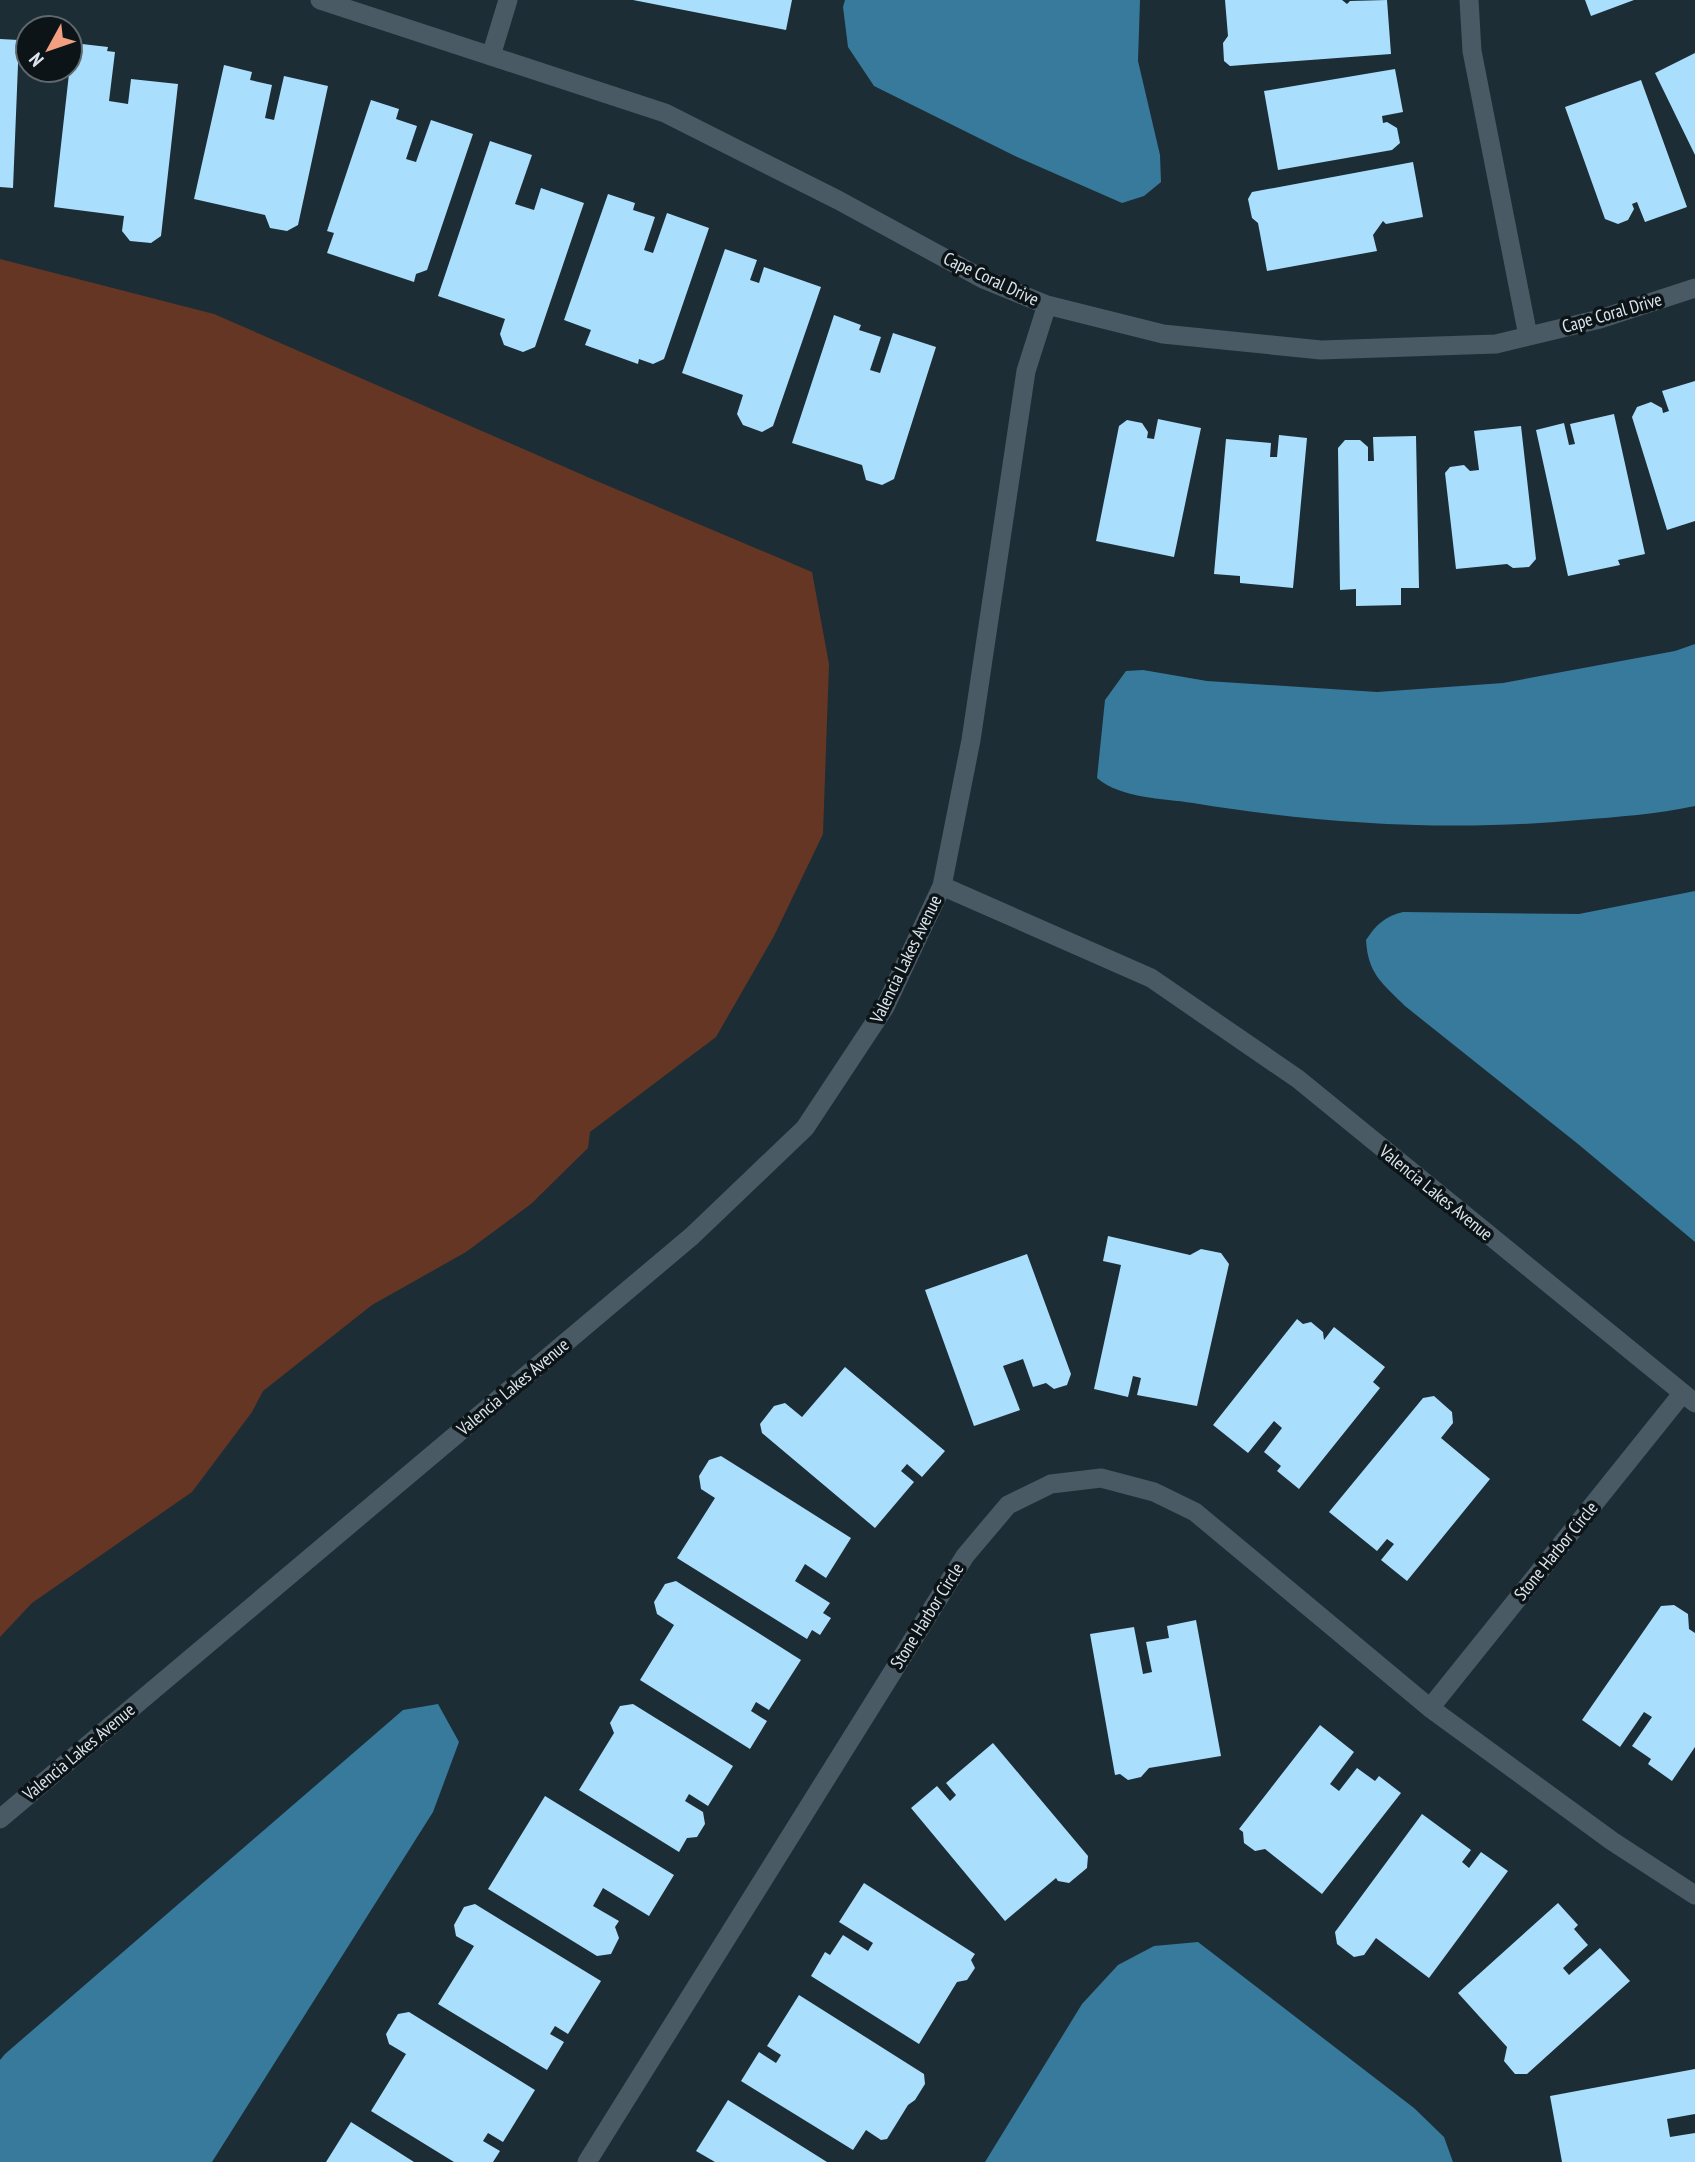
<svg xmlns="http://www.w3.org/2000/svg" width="1695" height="2162" font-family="'PT Sans Narrow',sans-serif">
	<rect width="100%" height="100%" fill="#1c2d36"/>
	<!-- green -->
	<path fill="#653624" d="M0,259L214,314L592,479L812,572L829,664L823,834L774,936L716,1037L590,1132L588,1148L531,1204L466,1252L372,1305L263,1391L252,1412L192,1492L32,1603L0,1637Z"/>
	<!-- water -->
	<path fill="#377a9c" d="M845,0H1140L1138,61L1160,155L1161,182L1144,196L1122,203L1015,156L874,86L848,47L843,7Z
		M1695,644V806C1657,814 1618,817 1579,820C1450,832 1321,824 1193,803C1162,798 1122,799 1097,778L1105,700L1126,671L1143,670L1207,681L1377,692L1503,683L1675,651Z
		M1695,891V1242L1578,1144L1405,1006C1382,983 1368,974 1366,940C1376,925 1385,916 1403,912L1579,914Z
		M438,1704L459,1742L433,1812L212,2162H0V2060L5,2054L403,1710Z
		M1198,1942L1414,2108L1444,2137L1453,2162H985L1082,2004L1118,1965L1154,1946Z"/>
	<!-- building -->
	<path fill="#aadefd" d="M633,0H792L786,30Z
		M1225,0H1342L1347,4L1350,1L1387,0L1391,54L1230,66L1224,61L1223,43L1228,36Z
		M1585,0H1634L1591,16Z
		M0,39L19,40L13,188L0,187Z
		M82,44L108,47L107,51L115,52L109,101L128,104L131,79L178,84L161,236L151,243L130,241L122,231L124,216L54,207L72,47L81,48Z
		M1695,53V155L1655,73Z
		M224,65L252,72L250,80L272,85L265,118L274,120L284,76L328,86L298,225L287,231L270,228L265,215L194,199Z
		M1395,69L1403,112L1382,116L1383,123L1387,122L1397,128L1400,143L1392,150L1278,170L1264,91Z
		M1641,80L1687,207L1645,222L1637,202L1632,204L1634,209L1628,220L1618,224L1605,219L1565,107Z
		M371,100L399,109L396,119L417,126L406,159L416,162L431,120L473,134L427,270L416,274L414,282L327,253L334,233L327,231Z
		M490,141L532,155L515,204L534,210L541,188L584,203L535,347L523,352L504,345L500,334L505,319L438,296Z
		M1413,162L1423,217L1386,224L1383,221L1373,235L1377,251L1267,271L1258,223L1252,218L1248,199L1252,192Z
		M608,194L635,203L633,210L655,217L644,250L653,253L667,213L709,228L664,359L653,364L639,359L638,364L585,345L591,330L564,320Z
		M725,249L757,260L750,280L759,283L764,267L821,287L773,426L762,432L743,425L737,414L743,395L682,373Z
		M834,315L861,325L859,330L881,337L870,370L880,373L893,333L936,347L894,479L882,485L866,480L862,465L792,443Z
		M1695,381V521L1667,530L1632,417L1637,407L1651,402L1662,408L1663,413L1669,411L1662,391Z
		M1614,414L1645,554L1618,560L1620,565L1568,576L1536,430L1564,423L1569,445L1575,444L1570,424Z
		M1158,419L1201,428L1174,557L1096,541L1119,426L1127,420L1142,423L1148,432L1147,438L1154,439Z
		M1521,426L1536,559L1529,567L1513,568L1507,564L1456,569L1445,473L1450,467L1464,465L1470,471L1479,470L1474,431Z
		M1279,435L1307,438L1293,588L1240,583V576L1214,574L1226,439L1271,443L1270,457H1277Z
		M1416,436L1419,588H1401V605L1356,606V589L1340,590L1338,448L1345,440H1360L1368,447V461H1374L1373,437Z
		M1108,1236L1190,1255L1201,1249L1221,1253L1229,1264L1197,1406L1137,1395L1141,1378L1133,1376L1128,1397L1094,1389L1121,1265L1103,1261Z
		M1027,1254L1071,1374L1067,1385L1054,1389L1046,1383L1033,1387L1023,1359L1003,1366L1020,1410L974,1426L925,1290Z
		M1297,1319L1303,1324L1311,1322L1323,1332L1324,1340L1334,1327L1385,1367L1373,1382L1380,1388L1299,1489L1277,1471L1281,1466L1264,1452L1282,1428L1274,1421L1248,1453L1213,1425Z
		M845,1367L945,1451L922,1477L907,1464L901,1471L914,1482L875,1528L762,1433L760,1424L774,1406L785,1403L802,1417Z
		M1434,1396L1452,1412L1453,1423L1441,1438L1490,1479L1407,1581L1381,1560L1394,1544L1387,1539L1377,1551L1329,1512L1423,1398Z
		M721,1456L851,1538L826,1578L805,1564L795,1581L830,1603L823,1613L831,1618L820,1635L812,1630L807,1639L677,1558L715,1498L701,1489L699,1476L709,1460Z
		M676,1581L801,1660L769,1710L756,1702L751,1711L767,1721L750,1749L640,1680L674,1625L657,1614L654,1602L665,1584Z
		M1674,1605L1688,1614L1689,1629L1695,1633V1747L1672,1781L1648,1764L1651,1759L1632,1746L1652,1717L1644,1712L1620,1747L1582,1720L1661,1606Z
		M1196,1620L1221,1756L1149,1768L1141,1777L1128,1780L1120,1774L1115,1775L1090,1634L1134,1627L1143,1674L1152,1672L1146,1642L1169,1638L1167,1626Z
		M633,1704L733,1766L708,1806L689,1794L685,1801L703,1812L705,1824L697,1837L687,1838L679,1852L579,1790L614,1733L610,1723L620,1706Z
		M1320,1725L1354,1752L1330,1784L1339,1791L1357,1768L1375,1781L1379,1776L1401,1793L1322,1894L1265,1849L1255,1851L1244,1843L1243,1832L1239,1829Z
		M993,1743L1088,1856L1087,1868L1069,1883L1058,1881L1056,1878L1005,1921L911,1808L937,1786L950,1801L956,1795L946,1783Z
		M545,1796L674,1875L649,1916L603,1888L593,1906L619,1921L615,1927L619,1938L611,1954L597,1956L488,1889Z
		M1422,1814L1471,1850L1462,1862L1469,1868L1481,1852L1508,1871L1429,1978L1376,1938L1364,1955L1354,1957L1337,1944L1335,1932Z
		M864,1883L975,1954L971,1960L975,1968L967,1980L957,1982L919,2044L811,1976L825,1952L830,1955L843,1935L868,1951L873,1943L839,1922Z
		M1558,1903L1578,1925L1574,1929L1588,1945L1563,1968L1569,1975L1600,1948L1630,1981L1527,2074H1515L1504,2061L1507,2047L1458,1993Z
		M475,1904L601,1981L568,2034L555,2026L550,2034L564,2042L547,2070L438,2004L474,1946L456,1936L454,1925L464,1907Z
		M799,1995L924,2074L925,2084L915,2100L908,2105L887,2139L881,2140L866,2130L853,2150L741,2081L759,2052L776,2063L781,2055L767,2046Z
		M409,2012L535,2090L503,2142L488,2133L483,2141L500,2151L493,2162H454L371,2111L406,2054L389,2044L386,2034L398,2014Z
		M1695,2069V2114L1667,2119L1670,2137L1695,2133V2162H1562L1550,2096Z
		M728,2100L827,2162H715L696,2151Z
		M351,2122L414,2162H326Z"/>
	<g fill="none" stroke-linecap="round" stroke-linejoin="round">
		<!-- minor -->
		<path stroke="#495a65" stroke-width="19" d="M320,0L665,113L838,200L983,279L1047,305L1163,334L1321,350L1496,344L1600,319L1695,288
			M1469,0L1472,51L1528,336
			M491,56L508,0
			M942,886L971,740L1026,371L1047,305
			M1430,1708L1682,1394
			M0,1819L692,1236L805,1128L885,1007L942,886L1151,978L1298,1079L1695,1403
			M587,2162L965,1556L1008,1505L1051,1484L1101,1478L1154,1492L1195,1512L1430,1708L1612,1841L1695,1895"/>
	</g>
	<g text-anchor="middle" stroke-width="7" stroke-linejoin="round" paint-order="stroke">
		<!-- street labels -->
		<g font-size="18" fill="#dbe5ec" stroke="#0d1418">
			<text transform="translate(991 279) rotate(25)" y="6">Cape Coral Drive</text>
			<text transform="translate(1612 313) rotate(-16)" y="6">Cape Coral Drive</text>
			<text transform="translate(906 959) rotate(-64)" y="6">Valencia Lakes Avenue</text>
			<text transform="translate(1436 1193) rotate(39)" y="6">Valencia Lakes Avenue</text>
			<text transform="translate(513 1387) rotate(-40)" y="6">Valencia Lakes Avenue</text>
			<text transform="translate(1556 1551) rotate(-51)" y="6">Stone Harbor Circle</text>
			<text transform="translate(927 1616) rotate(-58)" y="6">Stone Harbor Circle</text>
			<text transform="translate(79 1752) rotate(-40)" y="6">Valencia Lakes Avenue</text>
		</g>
	</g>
	<!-- north arrow -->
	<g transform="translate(49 49) rotate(230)"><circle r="33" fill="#0d1418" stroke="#5f686d" stroke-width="2"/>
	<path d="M0-5L12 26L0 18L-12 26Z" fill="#f2a080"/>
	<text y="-10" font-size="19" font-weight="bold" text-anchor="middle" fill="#dbe5ec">N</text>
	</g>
</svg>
